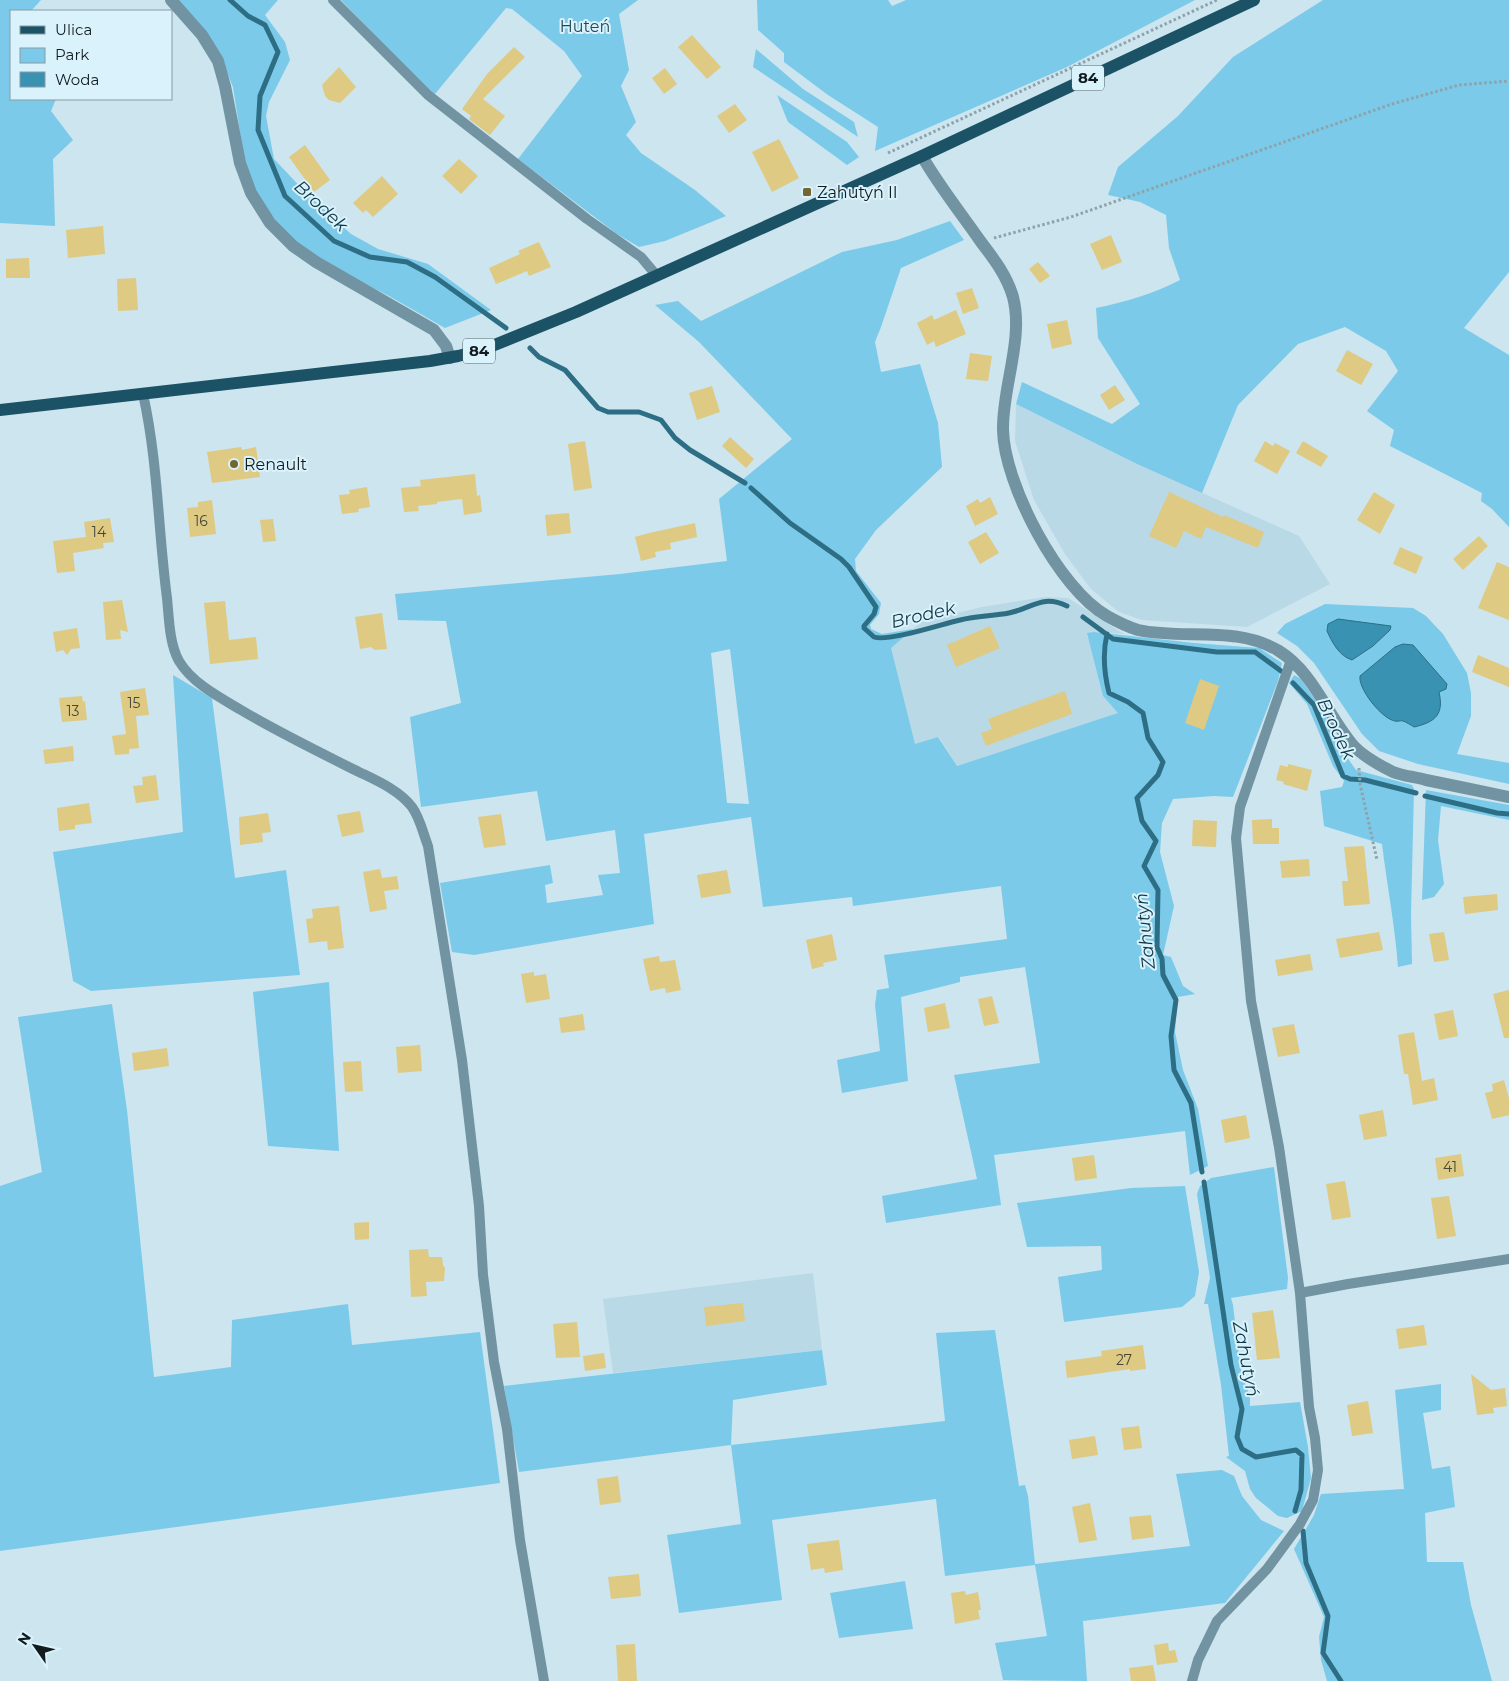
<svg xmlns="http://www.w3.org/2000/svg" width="1509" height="1681" viewBox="0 0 1509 1681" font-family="Montserrat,sans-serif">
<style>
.built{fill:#b9d9e7}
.green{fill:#7bcae9;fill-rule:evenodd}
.water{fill:#3992b1;stroke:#2d6e85}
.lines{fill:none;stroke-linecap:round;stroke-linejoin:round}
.stream{stroke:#2d6e85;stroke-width:5}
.building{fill:#deca82}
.path{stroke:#8ea2aa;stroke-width:3;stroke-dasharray:2.5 2.5;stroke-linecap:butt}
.service{stroke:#7293a1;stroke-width:10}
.minor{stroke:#7293a1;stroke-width:12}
.primary{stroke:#1b5265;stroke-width:12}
.poi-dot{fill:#736633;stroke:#d9f2fc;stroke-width:2}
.labels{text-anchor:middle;stroke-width:4;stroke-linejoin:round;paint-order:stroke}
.number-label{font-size:14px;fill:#454737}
.shield{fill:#d9f2fc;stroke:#4e5c61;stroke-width:1}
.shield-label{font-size:15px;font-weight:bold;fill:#121b1e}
.park-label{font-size:16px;fill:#234957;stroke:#d9f2fc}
.poi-label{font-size:16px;fill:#121b1e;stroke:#d9f2fc;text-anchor:start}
.water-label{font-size:18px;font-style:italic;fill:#103845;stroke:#d9f2fc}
</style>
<rect width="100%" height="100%" fill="#cce5ef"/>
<path class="built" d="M1016 404 1137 464 1299 536 1330 584 1247 627 1142 620 1119 612 1091 589 1065 554 1034 500 1015 441Z
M1044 597 1068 598 1124 634 1094 632 1103 696 1119 713 957 766 939 737 915 745 890 648 921 622 982 607Z
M813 1273 822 1350 613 1373 603 1299Z"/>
<path class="green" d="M0 0H41L31 11H11V99H56L51 111 73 140 53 159 55 226 0 223Z
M176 0H278L265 15 285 42 290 60 269 102 266 116 274 159 308 195 351 234 378 249 428 264 491 310 445 328 389 296 343 273 303 249 280 227 258 195 245 164 233 87 220 55Z
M341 0H638L619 14 629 70 621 86 636 122 626 135 641 153 695 190 726 216 665 241 639 247 617 234 518 159 582 76 564 51 512 9 506 8 435 94 421 84Z
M757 0H888L892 6 906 0H1195L1067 67 875 151 878 127 828 95 784 62V53L758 30Z
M1323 0H1509V272L1464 328 1509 355V527L1492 509 1481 501 1482 493 1390 446 1394 430 1367 411 1398 371 1386 351 1345 327 1298 344 1238 405 1202 493 1137 464 1016 404 1022 382 1112 424 1140 404 1098 338 1096 308C1125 302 1153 294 1180 280L1169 248 1166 215 1140 202 1108 195 1118 167 1178 116 1233 57Z
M756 49 803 89 854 122 858 137 753 67Z
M777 95 847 142 859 157 847 165 788 122Z
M950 221 964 240 901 268 881 327 875 342 881 372 920 364 938 423 942 467 876 530 855 559 856 571 881 603 879 614 870 625 871 629 882 634 913 629 891 648 915 744 938 737 957 766 1118 713 1103 696 1087 633 1094 632 1194 643 1259 648 1282 663 1278 681 1233 797 1214 796 1173 799 1162 823 1160 852 1174 906 1163 955 1171 957 1183 986 1195 994 1178 997 1175 1032 1183 1070 1198 1109 1208 1166 1190 1175 1185 1131 994 1155 1001 1205 886 1223 882 1196 977 1179 954 1075 1040 1063 1025 967 960 977V982L901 997 908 1081 842 1093 837 1060 880 1051 875 1005 877 990 889 988 884 955 1007 939 1001 886 853 906 852 897 763 907 751 817 644 834 654 924 474 955 452 952 440 883 550 865 553 883 545 885 547 903 603 895 598 875 620 873 615 830 546 841 537 791 421 807 410 717 461 703 446 621 398 620 395 594 620 574 727 561 719 499 792 439 699 342 655 305 678 301 701 321 842 252 897 240ZM730 649 749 804 727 803 711 653Z
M1325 604 1413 608 1426 616 1443 634 1467 673 1471 693V716L1457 754 1509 763V784L1418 764 1379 751 1362 734 1314 663 1297 646 1277 633 1285 624Z
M173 675 212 698 235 878 286 870 300 975 91 991 73 981 53 852 183 832Z
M1294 675 1301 679 1324 713 1342 750 1356 770 1412 785 1414 789 1411 914 1412 964 1398 967C1395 926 1387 885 1382 844L1324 826 1320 791 1342 787 1344 781 1333 766 1307 704 1289 683Z
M1426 790 1509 805V820L1441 806 1438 840 1444 884 1434 897 1422 900Z
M329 982 339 1151 268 1146 253 992Z
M112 1004 127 1110 154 1377 231 1367 232 1320 348 1304 352 1345 480 1332 500 1483 0 1551V1186L42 1172 18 1017Z
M1274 1167 1288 1278 1287 1289 1231 1298 1233 1305 1240 1365 1250 1398V1406L1300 1402 1308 1447 1311 1478 1302 1511 1287 1518 1278 1516 1256 1498 1250 1489 1245 1471 1226 1457 1229 1456 1221 1385 1208 1304H1204L1210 1278 1197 1194 1200 1186 1211 1178Z
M1185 1186 1199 1272 1195 1296 1182 1307 1064 1322 1058 1277 1102 1270 1101 1246 1027 1247 1017 1203 1131 1188Z
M995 1330 1019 1486 1025 1485 1028 1496 1035 1564 1190 1546 1176 1474 1222 1470 1234 1476 1242 1496 1261 1520 1284 1531 1225 1603 1083 1621 1087 1681 1003 1680 995 1643 1047 1636 1035 1565 945 1576 936 1499 772 1520 782 1600 679 1613 667 1535 741 1524 731 1445 519 1472 504 1386 822 1350 827 1385 733 1400 731 1445 945 1421 936 1333Z
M1441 1384V1410L1423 1413 1432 1469 1450 1466 1455 1507 1425 1513 1427 1562H1463L1471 1605 1492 1681H1327L1321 1660 1319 1637 1324 1617 1294 1549 1314 1515 1321 1494 1404 1489 1395 1390Z
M905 1581 913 1629 839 1638 830 1593Z"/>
<path class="water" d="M1338 619 1391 626 1390 630 1373 646 1352 660C1339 656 1332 642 1327 631L1328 624Z
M1403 644 1413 645 1447 684 1446 689 1439 692C1444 714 1436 722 1414 727 1411 725 1406 722 1403 721 1401 720 1398 722 1395 721 1382 719 1358 689 1360 676L1395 647Z"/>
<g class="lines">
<path class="stream" d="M230 0 248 16 265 25 278 52 260 96 258 130 285 196 334 241 370 257 407 262 435 277 506 328
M530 348 539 357 565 370 598 408 608 412H639L661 420 675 438 690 450 745 483
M751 488 790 523 841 559 849 567 876 607 874 614 864 626V628L874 637C888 642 942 624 960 620 976 616 993 616 1009 613 1033 608 1042 594 1067 606
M1083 617 1113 639 1217 652H1255L1281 671
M1107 634C1102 655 1104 673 1109 693L1128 702 1143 713 1148 738 1163 762 1158 775 1137 798 1142 821 1156 841 1144 866 1158 890 1157 947 1162 959 1163 975 1176 1000 1171 1036 1174 1070 1191 1103 1202 1172
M1293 683 1314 705 1343 776 1350 779 1365 780 1416 793
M1425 796 1497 813 1509 814
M1204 1182 1231 1365 1242 1409 1237 1437 1242 1449 1256 1457 1296 1450 1302 1455 1301 1490 1295 1511
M1303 1531 1306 1563 1328 1616 1323 1653 1341 1681"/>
</g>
<path class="building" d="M692 35 721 67 707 79 678 47Z
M514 47 525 57 483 99 505 116 490 135 469 119 471 116 462 109 487 74Z
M339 67 356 87 340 103 329 100 325 96 322 85Z
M665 68 677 84 664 94 652 78Z
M735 104 747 120 729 133 717 116Z
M779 139 799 178 772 192 752 152Z
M305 145 330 180 314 192 289 157Z
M459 159 478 176 461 194 442 176Z
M382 176 398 194 373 217 366 210 363 213 353 203Z
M103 226 105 254 68 258 66 230Z
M1111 235 1122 262 1102 270 1090 244Z
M539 242 551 267 529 276 527 271 496 284 489 268 520 254 518 251Z
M29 258 30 278H6V259Z
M1038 262 1050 276 1040 283 1029 269Z
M136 278 138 310 118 311 117 279Z
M972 288 979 308 963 314 956 293Z
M956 310 966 334 936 347 934 341 927 345 917 323 932 315 934 320Z
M1067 320 1072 344 1052 349 1047 324Z
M1347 350 1373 364 1361 385 1336 371Z
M970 353 992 356 988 381 966 379Z
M1115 385 1125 400 1109 410 1100 395Z
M712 386 720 412 697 420 689 393Z
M730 437 754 459 746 468 722 446Z
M585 441 592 488 574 491 568 444Z
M1265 441 1273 446 1275 443 1290 451 1277 474 1254 461Z
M1303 441 1328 456 1321 467 1296 453Z
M241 447 242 450 256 447 260 477 212 483 207 452Z
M475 474 477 496 480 495 482 512 464 515 462 499 437 502V504L418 506 419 511 404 512 401 488 421 486 420 480Z
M367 487 370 507 358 509 359 512 342 514 339 495 350 494 349 490Z
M1169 492 1223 517 1224 515 1264 532 1258 548 1206 527 1201 539 1184 531 1176 548 1149 536Z
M1374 492 1395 505 1380 534 1357 520Z
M990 497 998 514 975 526 966 506 978 499 980 503Z
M212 500 216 534 190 537 187 508 198 507V502Z
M569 513 571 533 547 536 545 515Z
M110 518 114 542 103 543 104 548 73 553 75 571 57 573 53 541 86 537 84 522Z
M273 519 276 541 263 542 260 520Z
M695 523 697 537 670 543 671 549 655 552 656 557 641 561 635 537 649 533Z
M986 532 999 553 980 564 968 542Z
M1479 536 1488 546 1463 570 1453 559Z
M1400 547 1423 557 1416 574 1393 564Z
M1497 562 1509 567V620L1478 608Z
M122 600 128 632 120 630 121 639 106 640 103 602Z
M225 601 229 640 256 637 258 659 210 664 204 603Z
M382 613 387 649 375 650 371 647 360 649 355 617Z
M990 626 1000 648 956 667 947 645Z
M77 628 80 648 71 649 67 655 63 650 56 652 53 632Z
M1478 655 1509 668V687L1472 672Z
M1200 679 1219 686 1204 730 1185 723Z
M145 688 149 715 136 716 139 748 129 749V754L115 755 112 736 126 734 120 692Z
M1065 691 1072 714 986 746 981 733 992 729 988 719Z
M82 696 83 702 85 701 87 720 62 722 59 698Z
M73 746 74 761 45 764 43 750Z
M1288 764 1312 770 1307 791 1283 784 1284 782 1276 780 1280 765 1288 767Z
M156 775 159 800 136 803 133 786 143 785 142 777Z
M89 803 92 823 75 825V829L59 831 57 808Z
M360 811 364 832 342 837 337 815Z
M268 813 271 832 262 833 263 842 240 845 239 817Z
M501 814 506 845 484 848 478 817Z
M1272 819V828H1279V844H1253L1252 820Z
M1193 820 1217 821 1216 847 1192 846Z
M1364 846 1370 904 1344 906 1342 881H1348L1344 847Z
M1309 859 1310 876 1282 878 1280 861Z
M380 869 382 878 397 876 399 889 384 891 387 909 370 912 363 872Z
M727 870 731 893 701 898 697 875Z
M1497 894 1498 910 1465 914 1463 897Z
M339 906 344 948 328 950 327 941 309 943 306 919 313 918 312 909Z
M1379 932 1383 950 1340 958 1336 939Z
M1444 932 1449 960 1434 962 1429 934Z
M832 934 837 960 823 963 824 966 812 969 806 940Z
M1310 954 1313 970 1278 976 1275 960Z
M659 956 660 962 675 960 681 990 666 993 665 988 650 991 643 959Z
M534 972V976L546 974 550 999 526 1003 521 974Z
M1509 990V1038H1504L1493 994Z
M992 996 999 1023 984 1026 978 999Z
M945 1003 950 1028 928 1032 924 1008Z
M1453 1010 1458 1036 1439 1040 1434 1014Z
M583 1014 585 1030 561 1033 559 1018Z
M1294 1024 1300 1053 1278 1057 1272 1028Z
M1414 1032 1422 1081 1434 1078 1438 1100 1413 1105 1408 1074H1404L1398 1035Z
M420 1045 422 1071 398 1073 396 1047Z
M167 1048 169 1066 134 1071 132 1053Z
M361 1061 363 1091 345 1092 343 1062Z
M1504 1080 1509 1098V1115L1492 1119 1485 1093 1493 1091 1492 1084Z
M1383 1110 1387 1136 1364 1140 1359 1115Z
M1246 1115 1250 1138 1225 1143 1221 1120Z
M1461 1154 1464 1176 1438 1180 1435 1158Z
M1094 1155 1097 1178 1075 1181 1072 1158Z
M1345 1181 1351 1217 1332 1220 1326 1184Z
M1449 1196 1456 1236 1437 1239 1431 1198Z
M369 1222V1239L355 1240 354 1223Z
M428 1249 429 1257H442L443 1265 445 1268 444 1281 426 1282 427 1296 411 1297 409 1250Z
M743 1303 745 1321 706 1326 704 1307Z
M1273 1310 1280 1358 1257 1360 1252 1313Z
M577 1322 580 1357 556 1358 553 1324Z
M1424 1325 1427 1345 1399 1349 1396 1329Z
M1143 1345 1146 1369 1130 1371V1369L1067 1378 1065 1361 1102 1356 1101 1351Z
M604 1353 606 1368 585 1371 583 1356Z
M1471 1374 1491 1390 1505 1388 1507 1406 1493 1408 1494 1413 1477 1415Z
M1368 1401 1373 1433 1352 1436 1347 1405Z
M1139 1426 1142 1448 1124 1450 1121 1428Z
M1095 1436 1098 1455 1072 1459 1069 1440Z
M618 1476 621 1502 600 1505 597 1479Z
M1090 1503 1097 1540 1079 1543 1072 1507Z
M1151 1515 1154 1537 1132 1540 1129 1517Z
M839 1540 843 1570 825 1573 824 1568 811 1570 807 1544Z
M639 1574 641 1596 611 1599 608 1577Z
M965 1591 966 1595 978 1592 981 1610H978L980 1619 955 1624 951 1593Z
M1168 1643 1169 1651 1175 1650 1178 1662 1157 1665 1154 1645Z
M635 1644 637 1681H618L616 1645Z
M1153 1665 1156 1681H1131L1129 1668Z"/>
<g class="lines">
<path class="path" d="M888 153 1217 0
M994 238 1071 217 1392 104 1459 85 1509 81
M1359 768 1360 784 1377 860"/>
<path class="service" d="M333 0 428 95 587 219 641 257 657 276
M143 394C158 461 158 530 167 598 169 617 169 643 179 661 192 683 219 697 241 710 278 732 317 751 355 770 375 780 398 789 412 807 420 818 423 833 428 846L462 1060 479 1206 483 1275 494 1362 507 1429 520 1540 544 1681
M1300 1293 1348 1284 1509 1259
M1192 1681 1198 1660 1217 1621 1267 1569 1300 1524 1313 1500 1318 1470 1315 1438 1309 1407 1300 1293 1279 1147 1251 1001 1236 838 1240 807 1291 660"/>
<path class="minor" d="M171 0 202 35 218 61 225 86 240 163 251 193 270 223 293 246 316 262 434 330 446 346 450 358
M922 156C939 186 961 213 981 242 994 259 1007 276 1013 297 1024 339 1002 388 1003 430 1004 484 1059 589 1107 616 1116 621 1128 627 1138 630 1185 640 1236 625 1279 651 1313 672 1327 714 1352 744 1362 756 1379 765 1393 772 1403 776 1416 777 1426 780 1454 786 1481 791 1509 797"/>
<path class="primary" d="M0 410 430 361 458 356 482 350 576 312 922 156 1254 0"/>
</g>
<g class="poi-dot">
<rect x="802" y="187" width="10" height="10" rx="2.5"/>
<circle cx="234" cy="464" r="5"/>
</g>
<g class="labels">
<g class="number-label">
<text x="201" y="526">16</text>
<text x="99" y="537">14</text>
<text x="134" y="708">15</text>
<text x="73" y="716">13</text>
<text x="1450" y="1172">41</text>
<text x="1124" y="1365">27</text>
</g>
<g class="shield">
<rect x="1072" y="65.5" width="32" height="25" rx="4"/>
<rect x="463" y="338.5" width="32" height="25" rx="4"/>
</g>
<g class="shield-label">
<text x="1088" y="83">84</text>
<text x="479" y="356">84</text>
</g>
<g class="park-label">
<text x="585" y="32">Huteń</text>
</g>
<g class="poi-label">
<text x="817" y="198">Zahutyń II</text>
<text x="244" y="470">Renault</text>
</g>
<g class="water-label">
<text transform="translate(321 206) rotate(43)" y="6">Brodek</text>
<text transform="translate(923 615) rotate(-13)" y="6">Brodek</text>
<text transform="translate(1336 729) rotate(65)" y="6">Brodek</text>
<text transform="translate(1145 931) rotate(-96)" y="6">Zahutyń</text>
<text transform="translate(1246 1359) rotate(79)" y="6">Zahutyń</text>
</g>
</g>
<rect x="10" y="10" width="162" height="90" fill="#d9f2fc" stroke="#899ca3"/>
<rect x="20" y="26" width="25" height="8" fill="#1b5265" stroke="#899ca3"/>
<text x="55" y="35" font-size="15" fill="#121b1e">Ulica</text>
<rect x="20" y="48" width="25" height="15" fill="#7bcae9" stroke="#899ca3"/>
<text x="55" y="60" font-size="15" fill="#121b1e">Park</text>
<rect x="20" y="72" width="25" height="15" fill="#3992b1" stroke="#899ca3"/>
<text x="55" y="85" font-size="15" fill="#121b1e">Woda</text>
<g transform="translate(35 1646) rotate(304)" stroke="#d9f2fc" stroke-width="4" paint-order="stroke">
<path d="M0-4L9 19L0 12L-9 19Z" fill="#121b1e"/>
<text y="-8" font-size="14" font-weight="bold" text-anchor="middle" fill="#121b1e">N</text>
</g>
</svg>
